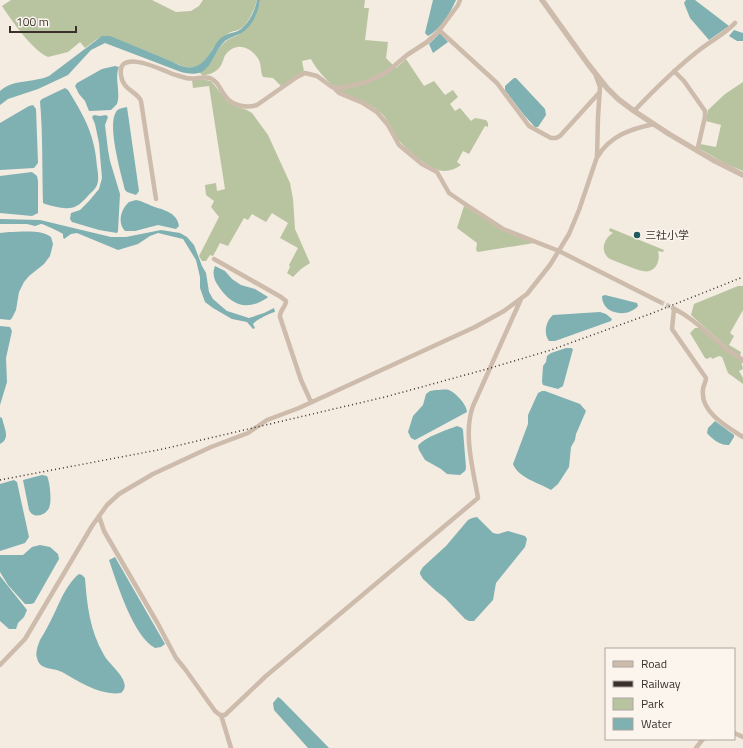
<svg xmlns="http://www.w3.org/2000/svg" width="743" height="748" viewBox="0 0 743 748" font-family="'Titillium Web','Noto Sans SC',sans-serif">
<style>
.green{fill:#b8c4a0}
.water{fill:#7fb0b2}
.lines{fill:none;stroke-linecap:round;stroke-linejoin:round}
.minor-tunnel{stroke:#cfc6bd;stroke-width:4.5;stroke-dasharray:4.5 2;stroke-linecap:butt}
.minor{stroke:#cdbbac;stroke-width:4.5}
.tertiary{stroke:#cdbbac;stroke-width:5.5}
.rail{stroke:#3b302b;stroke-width:1.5;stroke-dasharray:1 3;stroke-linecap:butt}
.poi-dot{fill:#1f5a5e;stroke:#fbf5ee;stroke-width:1.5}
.labels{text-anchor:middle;stroke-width:3;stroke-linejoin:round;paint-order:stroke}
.poi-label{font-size:11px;fill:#3b302b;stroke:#fbf5ee;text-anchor:start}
</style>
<rect width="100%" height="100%" fill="#f4ebe1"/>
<path class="green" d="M11 0H152L176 12 191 11 199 6 203 0H257C255 8 250 19 245 25 240 31 235 30 229 33 224 36 217 44 213 48 209 54 205 64 197 66 188 70 179 65 171 61L109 36C100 35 92 43 85 48L80 42 68 52 48 57C32 50 12 21 2 6Z
M260 0H365L364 8H369L365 40 388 42 386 58 396 68 406 59 424 86 434 81 445 95 453 90 458 97 450 104 455 111 460 108 471 121 475 118 486 120 488 123V127L485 126 469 154 463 151 457 162 461 165C457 168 450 171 444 171 431 171 404 148 397 138 392 129 388 119 380 112 369 101 354 101 342 93 332 86 316 70 311 59L302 61 304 71 281 86 273 78 263 77C260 71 262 63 257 57 249 46 236 42 226 54 223 58 223 64 219 68 215 73 209 74 203 76L199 72C213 66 214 51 225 42 229 38 235 37 239 34 247 27 253 15 259 6Z
M192 80H206L211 81 228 102 235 106 247 110 252 113 268 135 290 183 293 199 295 229 310 263 301 269 293 277 287 273 290 267 289 265 298 248 280 238 288 223 272 213 266 222 252 214 248 220 244 218 228 246 220 243 213 256 210 255 206 261H202L199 256 219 217 211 207 214 201 206 195 205 185 216 183 217 191 225 189 209 86 193 88Z
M743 82V171L726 164 700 149V144L716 147 721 125 706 121 708 110 725 94Z
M464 206 510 234 534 243 478 252 476 250 477 243 457 228Z
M610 228 664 250 663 252 658 251C661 261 655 274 643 271 637 270 631 267 625 265 620 263 615 261 610 259 599 252 604 238 613 233L609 231Z
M738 286H743V310L730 333 734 336 729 345 741 352 740 356 730 350 691 315 694 304Z
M695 328H699L741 361 743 369 739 371 743 378V384L728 373 722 357 719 356 712 359 711 357 707 359 705 358 690 333Z"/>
<path class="water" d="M257 0H260C259 11 252 26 243 32 237 36 229 37 224 42 209 58 212 80 181 72L105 43 91 50 68 75 38 89 8 99 0 105V91C13 79 33 83 49 76L102 36H110L171 61C188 71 199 70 210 53 214 48 216 42 221 38 226 34 232 33 238 31 248 26 255 11 257 0Z
M433 0H456C450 13 441 29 428 36L425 33Z
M686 0H695L729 26 709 40 690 18 684 3Z
M734 30 743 33V41H737L729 36Z
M440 33 448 42 433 53 429 44Z
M115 66 119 67C114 78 121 92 117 104L111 110 89 111 85 101 79 94 75 86 77 83 102 69Z
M514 78H516L545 109 546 115 538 127H535L524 115 505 90V86Z
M65 88 68 90C84 116 95 135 97 167 98 172 99 180 97 185 95 190 90 193 87 197 82 202 77 208 69 208 62 209 53 206 45 204L43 203C42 169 43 135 40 101L42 99Z
M33 105 36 109 38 163 34 168 0 170V123L29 106Z
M127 107 139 191 136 195 127 192 125 190C121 174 107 125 116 112 118 108 123 108 127 107Z
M94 115 100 116 106 115 108 117 105 125 108 150 110 161 120 194 118 231 117 233 99 230 72 222 70 219 71 213 80 210 89 201 99 189 102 178 99 143 95 124 92 117Z
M32 172 37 176 38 181V213L32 216 0 213V176Z
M136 200C142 201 147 204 152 206 163 210 177 212 179 226L176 229 158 225 135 231H125C117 223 121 209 129 202Z
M0 219 40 220 111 237H126L161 230 180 233 187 237 194 245 202 266 206 273 209 292 213 299 221 306 227 311 249 318 264 313 274 308 275 312C270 313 256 320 253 324L255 328 253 329 247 322 232 319 213 308 205 302 200 288V277L196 260 183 239 158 233 150 236 138 244 118 250 77 233 71 234 64 239 63 237V234C60 232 44 224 41 224 40 224 36 226 35 226L27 224H0Z
M9 232C21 232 41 229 51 237L53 244 50 256 44 264 29 276 24 282 19 292 16 310 12 318 10 320 0 319V233Z
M215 266 225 271 232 279 241 285 255 289 268 297 267 298C247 311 232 306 219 287 214 280 212 274 215 266Z
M605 295 637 303 638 306C628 318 602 315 602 296Z
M600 312 606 314 612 319 611 321 555 341H549C543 333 546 321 553 315Z
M0 326 10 327 12 331 6 358 7 382 0 405Z
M566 348H571L573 349 563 386 558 389 543 385 542 382 543 366 546 362 547 356 551 353Z
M436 390C440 390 446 389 449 390 456 393 467 405 467 412L415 440 411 438 408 432 413 416 423 405 426 394 430 391Z
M542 391H545L580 404 586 411 576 434 575 440 571 447 569 467 558 484 551 490C540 483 518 478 513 464L528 424V415L538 393Z
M0 417 2 418C4 428 11 438 0 444Z
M715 421 734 435V437L729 445C721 446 712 439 707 433L708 428Z
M457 426 462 428 463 430 466 468 465 471 460 475 447 474 441 469 425 460 419 450 418 446C424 437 447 430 457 426Z
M42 475 47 476C50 482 52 502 49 508 45 516 33 519 29 510L23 480Z
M14 480 17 482 29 537 25 543 0 551V484Z
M477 517 493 533 498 534 508 531 525 536 527 539 525 547 496 583 493 600 474 621H469L465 619 445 598 436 591 423 579 420 574V572L423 567 446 546 468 520 472 518Z
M40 545 50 547 58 554 59 559 34 603 31 604H25L8 585 0 572V555H23L32 547Z
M115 557 165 644 161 647 155 648C133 636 117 583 109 560Z
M79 574 82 575 85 578C87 606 90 631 104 655 109 665 134 682 121 693 100 696 80 682 62 672 53 667 40 671 37 658 35 653 38 645 40 640 43 635 46 630 49 624 58 608 64 586 79 574Z
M0 576 27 610 24 617 18 623 16 629H9L0 621Z
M278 697 281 699 329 748H308L274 710 273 703Z"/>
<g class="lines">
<path class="minor-tunnel" d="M660 302 673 308"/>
<path class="minor" d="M439 30 497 83 529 126 551 138H556L560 136 599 93
M674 71 684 81 705 111V117L697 151
M334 88 339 93 363 103 377 112 388 125 399 145 422 164 437 172 449 193 465 204 503 229 559 251 660 302
M634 111C654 90 675 69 698 51 710 41 724 35 735 23
M598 156C611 135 631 129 654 124
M156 199 141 101C137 91 123 91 121 75 117 49 158 68 168 72 174 75 180 76 186 78 194 80 203 76 210 78 223 83 220 102 242 106 248 107 251 107 257 105L297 77 305 73 317 76 332 87 342 88 366 82 387 72 407 55 427 42 438 32 458 5 460 0
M214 259 281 297 286 301C286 307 279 311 280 317L301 380 311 402
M673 308C693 318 708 334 725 348 731 353 739 355 743 361
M674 309 672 329 706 378C706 383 703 385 703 390 700 412 727 427 743 437
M99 516 104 531 158 624 176 658 185 669 215 711 220 715H225L266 676 478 498C473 469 463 433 473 406L521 299
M0 665 25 639 92 526 107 505 119 494 153 474 211 447 248 433 267 420 299 408 475 327 504 311 527 294 550 265 569 234 579 210 597 157 598 117 600 87 596 76
M221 715 231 748
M734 733 743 737
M696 748 703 739"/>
<path class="tertiary" d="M542 0 588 64 607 88 618 99 634 111 669 134 713 160 743 175"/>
<path class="rail" d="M0 480 163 449 385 397 487 369 551 350 650 314 743 277"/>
</g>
<circle class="poi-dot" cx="637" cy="235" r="4"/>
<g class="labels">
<g class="poi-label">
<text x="645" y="239">三社小学</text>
</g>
</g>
<rect x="605" y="648" width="130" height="92" fill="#fbf5ee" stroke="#aea6a0"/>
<rect x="613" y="661" width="20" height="6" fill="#cdbbac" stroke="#aea6a0"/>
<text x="641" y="668" font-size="12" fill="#3b302b">Road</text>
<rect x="613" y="681" width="20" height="6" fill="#3b302b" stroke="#aea6a0"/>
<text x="641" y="688" font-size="12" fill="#3b302b">Railway</text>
<rect x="613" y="698" width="20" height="12" fill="#b8c4a0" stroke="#aea6a0"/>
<text x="641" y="708" font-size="12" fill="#3b302b">Park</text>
<rect x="613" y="718" width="20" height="12" fill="#7fb0b2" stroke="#aea6a0"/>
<text x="641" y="728" font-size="12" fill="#3b302b">Water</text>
<path d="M10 26v6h66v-6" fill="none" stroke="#3b302b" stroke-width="2"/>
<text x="16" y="26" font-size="12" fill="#3b302b" stroke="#fbf5ee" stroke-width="3" paint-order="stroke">100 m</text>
</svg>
